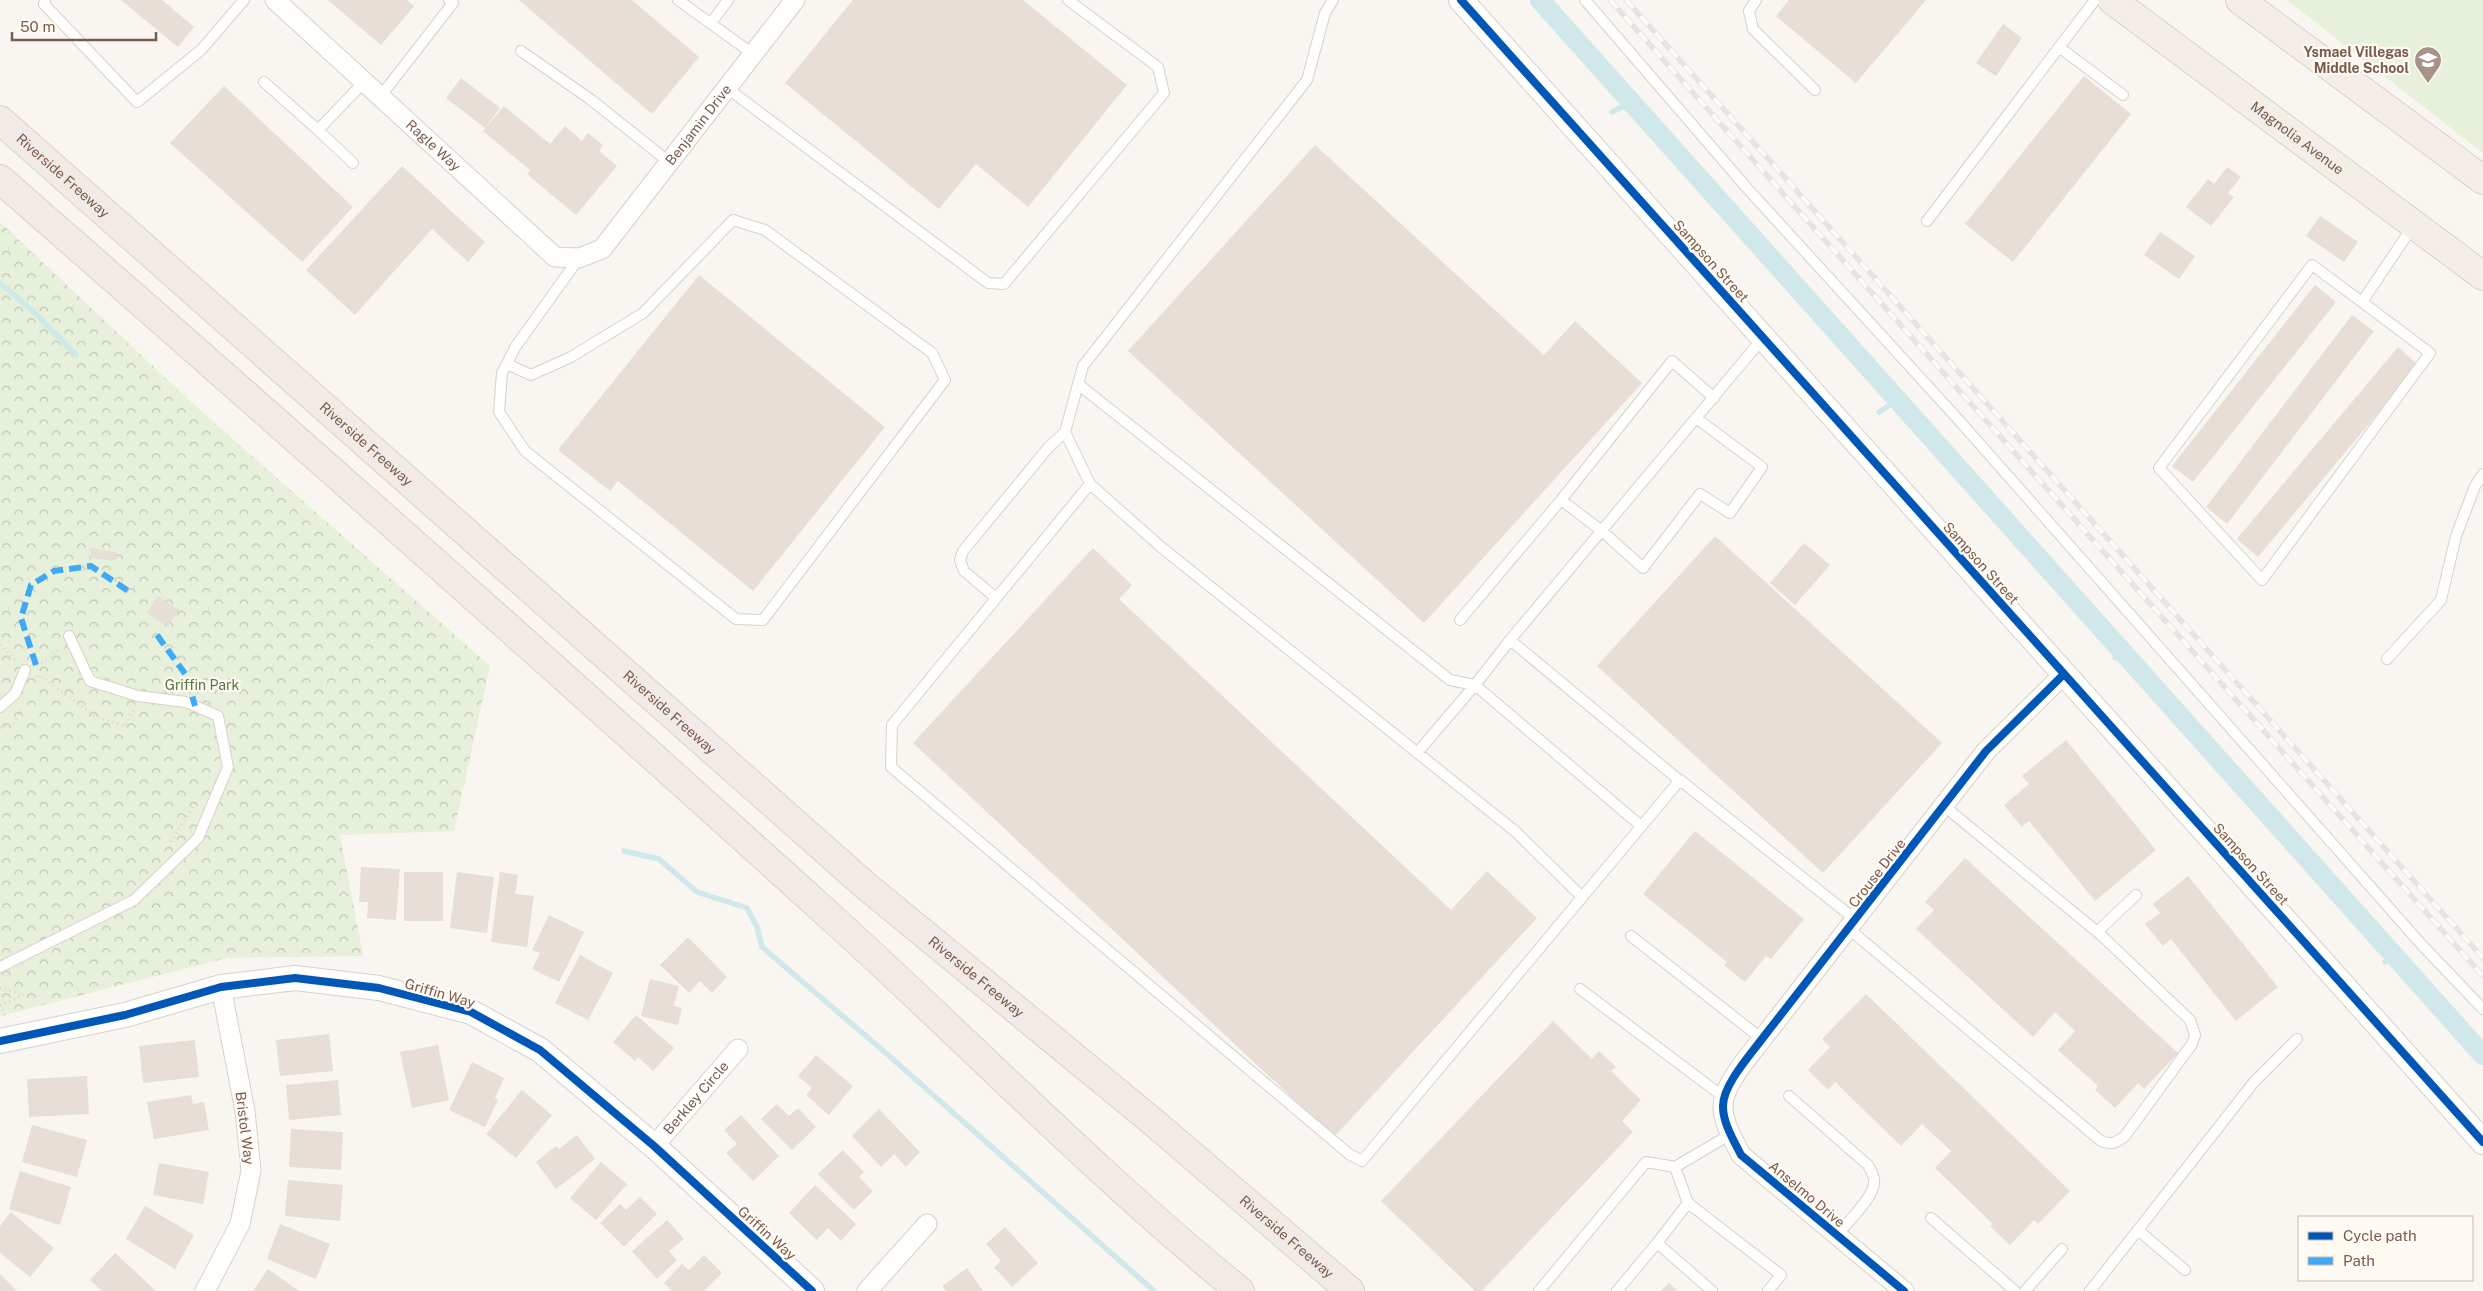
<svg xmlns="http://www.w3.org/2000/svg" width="2483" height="1291" viewBox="0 0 2483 1291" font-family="'Public Sans',sans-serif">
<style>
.grass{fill:#e7f0db}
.park{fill:url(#park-crowns)}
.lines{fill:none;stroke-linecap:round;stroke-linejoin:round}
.stream{stroke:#d0e8ea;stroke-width:5.5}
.canal{stroke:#d0e8ea;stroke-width:20}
.building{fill:#e6ded7}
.service-casing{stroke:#d7d1cb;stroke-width:12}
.minor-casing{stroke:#d7d1cb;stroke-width:21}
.tertiary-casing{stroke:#d7d1cb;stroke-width:26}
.primary-casing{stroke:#dad1cc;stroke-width:30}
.motorway-casing{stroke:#dad1cc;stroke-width:30}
.path{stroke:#dcd5d0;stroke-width:3;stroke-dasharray:1 4;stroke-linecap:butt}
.service{stroke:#fefefd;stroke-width:10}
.minor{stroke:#fefefd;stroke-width:19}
.tertiary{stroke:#fefefd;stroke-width:24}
.primary{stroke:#f3eee8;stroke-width:28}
.motorway{stroke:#f2eae7;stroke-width:28}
.rail-casing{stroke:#e6e3e7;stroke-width:5.5}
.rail{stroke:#fffaf3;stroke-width:4;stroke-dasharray:11;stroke-linecap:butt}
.quiet{stroke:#3fa9f5;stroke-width:6;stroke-dasharray:12 6;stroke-linecap:butt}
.cycleway-casing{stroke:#fffaf3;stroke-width:11}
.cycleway{stroke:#0057b8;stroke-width:8}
.labels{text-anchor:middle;stroke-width:4.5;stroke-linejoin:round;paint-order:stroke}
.poi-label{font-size:14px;font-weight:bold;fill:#7a5c4d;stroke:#fffaf3;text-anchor:end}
.street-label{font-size:14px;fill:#7a5c4d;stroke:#fffaf3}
.park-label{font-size:14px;fill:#537a41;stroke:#fffaf3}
</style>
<defs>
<pattern id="park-crowns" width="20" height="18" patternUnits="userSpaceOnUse" patternTransform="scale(1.25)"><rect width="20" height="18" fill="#e7f0db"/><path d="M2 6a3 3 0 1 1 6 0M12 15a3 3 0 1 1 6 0" fill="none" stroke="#c0c6b4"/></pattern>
</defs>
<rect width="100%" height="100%" fill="#f9f5f0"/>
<path class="grass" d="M2287 0H2483V153Z"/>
<path class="park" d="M0 222 192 403 490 666 454 831 340 835 363 956 227 958 0 1016Z"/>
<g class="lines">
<path class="stream" d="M1612 112 1631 102
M0 283 33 311 76 355
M1879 412 1898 400
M2115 658 2125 654
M624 851 659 859 697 892 747 908 757 927 762 947 887 1054 1154 1291
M2385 962 2394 955"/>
<path class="canal" d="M1540 0 2483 1055"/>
</g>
<path class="building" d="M121 0H162L194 27 178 47Z
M328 0H407L414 6 381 45Z
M519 0H632L699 57 652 114Z
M853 0H1023L1127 85 1028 207 976 164 939 209 785 83Z
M1789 0H1926L1856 83 1776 16Z
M2003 24 2022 38 1996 76 1976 63Z
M2084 76 2131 114 2013 262 1965 224Z
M461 78 500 108 485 128 446 98Z
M224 86 353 207 302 262 170 143Z
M504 106 550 144 565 126 582 141 588 133 603 145 599 151 617 166 576 215 527 174 530 170 483 131Z
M1315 145 1544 355 1575 321 1642 383 1424 623 1128 351Z
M402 166 485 242 468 262 432 229 355 315 306 270Z
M2227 167 2241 177 2228 193 2234 197 2211 226 2186 207 2208 179 2214 184Z
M2320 216 2358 242 2344 262 2306 236Z
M2160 232 2195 256 2179 279 2144 255Z
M699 275 885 427 753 591 618 481 610 491 558 450Z
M2315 285 2336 302 2193 482 2172 466Z
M2352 315 2374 331 2227 524 2206 507Z
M2398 347 2418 365 2258 557 2237 539Z
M1715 536 1942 743 1823 873 1597 666Z
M1804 543 1830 565 1795 605 1770 583Z
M91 548 117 552 115 561 90 557Z
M1093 548 1132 585 1119 599 1451 910 1487 871 1537 918 1334 1137 913 743Z
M158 596 179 610 168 627 147 613Z
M2066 740 2156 850 2095 901 2029 821 2022 827 2004 805 2029 784 2022 776Z
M1695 831 1804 919 1771 959 1766 956 1745 982 1724 965 1727 962 1643 894Z
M1965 858 2178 1053 2144 1089 2138 1083 2115 1108 2095 1090 2098 1086 2058 1050 2075 1031 2055 1012 2033 1037 1916 929 1934 910 1925 902Z
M361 867 400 869 396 920 367 918 368 902H359Z
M404 872H443V921H404Z
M457 872 494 877 487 933 450 928Z
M500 872 518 875 515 894 534 896 527 947 491 942Z
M2188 876 2278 987 2236 1021 2171 939 2163 946 2145 924 2160 913 2153 904Z
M549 915 584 932 559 982 532 969 540 953 532 950Z
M688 937 727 977 712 993 700 981 689 993 660 965Z
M580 955 613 973 588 1020 555 1003Z
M650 979 679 986 674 1006 682 1008 678 1025 641 1016Z
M1866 994 2070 1191 2038 1224 2034 1220 2010 1245 1990 1226 1993 1224 1935 1168 1951 1151 1922 1124 1901 1146 1835 1082 1828 1090 1808 1070 1830 1047 1822 1039Z
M636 1015 674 1048 653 1071 638 1057 635 1061 613 1042Z
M1553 1021 1592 1059 1599 1051 1616 1067 1611 1071 1641 1100 1622 1121 1633 1132 1482 1291H1475L1381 1201Z
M329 1034 333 1071 280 1076 276 1040Z
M195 1040 199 1077 143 1083 139 1046Z
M438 1045 449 1100 412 1108 400 1052Z
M816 1055 853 1086 829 1115 806 1095 812 1088 798 1076Z
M472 1062 504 1078 495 1098 498 1100 485 1127 449 1110Z
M87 1076 89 1114 29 1117 27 1079Z
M338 1080 341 1115 289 1120 286 1085Z
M522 1090 552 1115 516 1158 486 1134Z
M191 1095 193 1104 204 1102 209 1130 154 1139 147 1102Z
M777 1104 789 1116 798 1108 816 1127 792 1150 761 1119Z
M879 1109 920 1152 906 1167 894 1154 881 1167 852 1136Z
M741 1115 779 1156 753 1181 726 1153 737 1144 724 1130Z
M32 1125 87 1140 77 1177 22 1162Z
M291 1129 343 1132 341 1170 289 1167Z
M577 1135 595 1159 556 1189 536 1162 556 1146 559 1149Z
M843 1150 864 1172 859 1177 873 1191 854 1210 818 1174Z
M601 1162 627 1184 596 1220 570 1198Z
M159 1163 209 1172 203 1204 153 1195Z
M20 1171 71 1187 60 1225 9 1209Z
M288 1180 343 1185 340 1221 285 1216Z
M815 1185 856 1224 841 1241 828 1228 817 1240 789 1213Z
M640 1197 657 1214 624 1247 600 1223 620 1204 626 1210Z
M145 1206 194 1235 175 1269 126 1239Z
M11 1212 54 1248 30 1277 0 1253V1226Z
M667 1220 684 1239 669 1251 677 1260 657 1279 632 1251Z
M280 1224 330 1244 316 1279 267 1259Z
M1005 1227 1038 1263 1012 1287 994 1267 1001 1261 986 1244Z
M115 1253 156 1291H102L90 1280Z
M704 1255 722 1273 704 1291H672L664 1283 682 1264 689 1270Z
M967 1268 983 1291H946L942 1286Z
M268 1269 299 1291H253Z
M0 1274 17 1291H0Z
M1669 1283 1678 1291H1661Z"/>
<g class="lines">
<g class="service-casing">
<path id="service" d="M45 0 44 4 137 102 201 50 244 0
M678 0 753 54
M1333 0 1325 13 1307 80 1083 366 1065 432 1090 484 892 725 891 767 1349 1154 1362 1161 1680 780 1856 920
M1585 0 1746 187 1956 417 2421 944 2483 1009
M1756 0 1749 11 1753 29 1815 90
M711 23 728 0
M2059 47 2123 95
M521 51 590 99 669 162
M264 82 318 130 364 82
M727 88 988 283 1004 284 1164 93 1158 67 1068 0
M380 97 453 3 449 0
M318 130 353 163
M1927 221 2095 0
M2362 302 2430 353 2262 580 2159 468 2312 265 2362 302 2413 226
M507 364 531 375 571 357 643 313 733 220 765 230 932 353 945 380 763 620 736 619 525 451 499 412 502 373 516 346 579 258
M1078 384 1450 680 1475 685 1510 640 1679 780
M1696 418 1762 467 1730 513 1700 494 1643 568 1602 531 1561 500 1672 361 1714 398
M1090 484 1161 547 1516 832 1582 897
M996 598 964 571 960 560 963 551 1048 448 1065 432
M1460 620 1561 500
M1510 640 1763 338
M2387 659 2441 600 2456 536 2475 486 2483 474
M0 707 15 694 25 670
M1417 753 1475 685 1641 826
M1849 929 2101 1141C2111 1145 2116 1143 2125 1136L2192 1044 2195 1035 2190 1020 2101 935 1944 806
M2097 932 2136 895
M1631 936 1762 1039
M0 967 134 900 198 838 228 767 218 716 186 702 138 696 90 681 69 636
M1580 989 1725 1098
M1789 1096 1868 1165C1871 1171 1875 1176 1874 1183 1874 1197 1846 1224 1837 1235
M1675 1167 1688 1203 1781 1275 1768 1291
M1931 1218 2015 1291
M2138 1230 2185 1270
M1657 1243 1688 1203
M1539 1291 1646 1162 1675 1167 1731 1134
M1617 1291 1657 1243 1712 1291
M2025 1291 2062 1249
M2090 1291 2254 1082 2297 1039"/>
</g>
<g class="minor-casing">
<g id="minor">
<path id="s1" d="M275 0 555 257 579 258 602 249 795 0"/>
<path id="s2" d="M654 1146 738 1049"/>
<path d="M205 1291 240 1224 251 1171 245 1111 221 987"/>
<path d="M867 1291 927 1224"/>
<path d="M1904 1291 1741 1155C1734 1141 1723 1123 1723 1107 1722 1086 1750 1055 1762 1039L1986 751 2064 674"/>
</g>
</g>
<g class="tertiary-casing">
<path id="tertiary" d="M1461 0 2483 1142
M0 1041 125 1015 221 987 295 978 379 988 471 1012 540 1050 654 1146 812 1291"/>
</g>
<g class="primary-casing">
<g id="primary">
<path id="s3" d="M2112 0 2483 276"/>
<path d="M2240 0 2483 180"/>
</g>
</g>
<g class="motorway-casing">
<g id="motorway">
<path id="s4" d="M0 120 866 886 1152 1121 1350 1291"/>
<path d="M0 179C279 423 557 669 832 918 969 1042 1097 1175 1240 1291"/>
</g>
</g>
<path class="path" d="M0 645 15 660
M37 665 50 658 59 648
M38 677 39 675 95 716 125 726 134 709
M0 728 13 725 21 709
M171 842 194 805
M0 988 24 995 1 1005 5 1017"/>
<use href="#service" class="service"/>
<use href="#minor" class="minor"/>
<use href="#tertiary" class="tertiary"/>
<use href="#primary" class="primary"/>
<use href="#motorway" class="motorway"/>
<g class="rail-casing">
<path id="rail" d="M1610 0 2483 976
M1626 0 2483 958"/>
</g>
<use href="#rail" class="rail"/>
<path class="quiet" d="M157 635 186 675 195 706
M36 665 21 618 31 585 54 571 91 566 131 593"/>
<g class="cycleway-casing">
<path id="cycleway" d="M1461 0 2483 1142
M0 1041 125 1015 221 987 295 978 379 988 471 1012 540 1050 654 1146 812 1291
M1904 1291 1741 1155C1734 1141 1723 1123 1723 1107 1722 1086 1750 1055 1762 1039L1986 751 2064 674"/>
</g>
<use href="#cycleway" class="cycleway"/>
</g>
<defs>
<g id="school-pin" transform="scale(1.4375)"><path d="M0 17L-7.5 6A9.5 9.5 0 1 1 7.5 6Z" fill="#a69286" stroke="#fffaf3"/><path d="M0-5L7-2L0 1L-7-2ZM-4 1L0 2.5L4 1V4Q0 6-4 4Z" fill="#fff"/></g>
</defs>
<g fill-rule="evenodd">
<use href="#school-pin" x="2428" y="60"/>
</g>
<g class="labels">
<g class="poi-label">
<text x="2409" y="57">Ysmael Villegas<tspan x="2409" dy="16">Middle School</tspan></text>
</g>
<g class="street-label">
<text dy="5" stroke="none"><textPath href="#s1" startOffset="586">Benjamin Drive</textPath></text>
<text dy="5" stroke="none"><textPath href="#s3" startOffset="231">Magnolia Avenue</textPath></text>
<text dy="5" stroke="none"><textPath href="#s1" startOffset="215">Ragle Way</textPath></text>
<text dy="5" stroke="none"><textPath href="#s4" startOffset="84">Riverside Freeway</textPath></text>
<text transform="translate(1711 261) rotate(48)" y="5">Sampson Street</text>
<text dy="5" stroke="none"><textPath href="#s4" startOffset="489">Riverside Freeway</textPath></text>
<text transform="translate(1981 563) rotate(48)" y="5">Sampson Street</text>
<text dy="5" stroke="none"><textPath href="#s4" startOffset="894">Riverside Freeway</textPath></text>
<text transform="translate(2251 864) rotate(48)" y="5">Sampson Street</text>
<text transform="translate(1877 873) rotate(-52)" y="5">Crouse Drive</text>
<text dy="5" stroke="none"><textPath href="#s4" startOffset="1299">Riverside Freeway</textPath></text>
<text transform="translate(440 993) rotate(16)" y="5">Griffin Way</text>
<text dy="5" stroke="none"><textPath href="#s2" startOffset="64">Berkley Circle</textPath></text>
<text transform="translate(245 1128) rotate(83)" y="5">Bristol Way</text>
<text transform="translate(1807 1194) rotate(40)" y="5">Anselmo Drive</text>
<text transform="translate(767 1233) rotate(42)" y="5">Griffin Way</text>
<text dy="5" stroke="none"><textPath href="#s4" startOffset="1704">Riverside Freeway</textPath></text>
</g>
<g class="park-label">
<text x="202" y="690">Griffin Park</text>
</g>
</g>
<rect x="2298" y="1216" width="175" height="65" fill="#fffaf3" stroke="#cabbb1"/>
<rect x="2308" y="1232" width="25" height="8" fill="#0057b8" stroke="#cabbb1"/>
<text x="2343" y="1241" font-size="15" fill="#7a5c4d">Cycle path</text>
<rect x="2308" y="1257" width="25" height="8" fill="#3fa9f5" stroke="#cabbb1"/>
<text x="2343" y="1266" font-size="15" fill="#7a5c4d">Path</text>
<path d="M12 32v8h144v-8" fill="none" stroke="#7a5c4d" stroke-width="2.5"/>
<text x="20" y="32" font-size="15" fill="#7a5c4d" stroke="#fffaf3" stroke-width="4" paint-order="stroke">50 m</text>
</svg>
